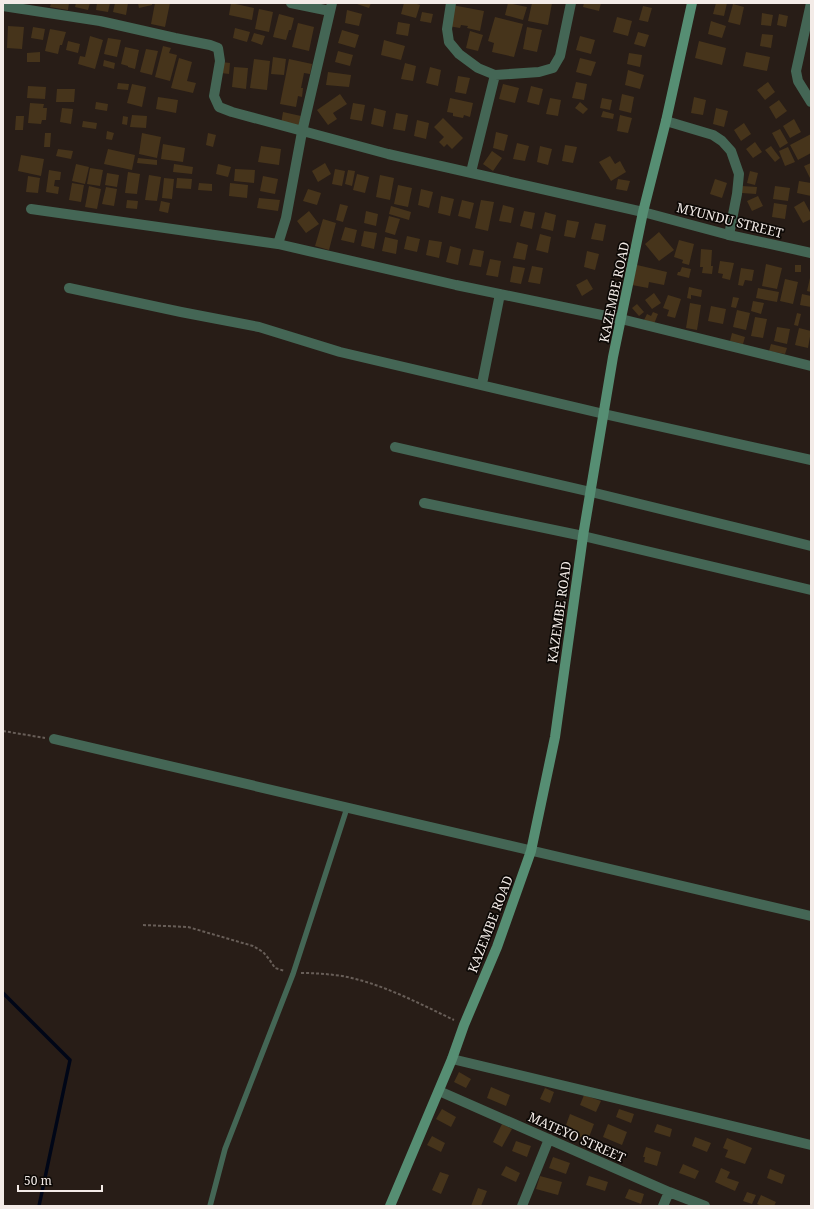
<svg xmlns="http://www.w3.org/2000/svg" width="814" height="1209" viewBox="0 0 814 1209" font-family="'Noto Serif',serif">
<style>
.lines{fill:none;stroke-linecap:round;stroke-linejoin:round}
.stream{stroke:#000617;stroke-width:3.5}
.building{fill:#46341b}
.path{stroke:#685e58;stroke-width:2;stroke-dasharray:3 2;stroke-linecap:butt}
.service{stroke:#465;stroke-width:5.5}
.minor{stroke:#465;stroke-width:10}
.tertiary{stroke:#465;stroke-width:10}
.secondary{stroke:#568e73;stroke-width:10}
.labels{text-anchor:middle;stroke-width:3.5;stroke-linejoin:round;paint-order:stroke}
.street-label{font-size:13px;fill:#f3ebe7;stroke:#0d0906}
</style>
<rect width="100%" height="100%" fill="#281d17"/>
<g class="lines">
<path class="stream" d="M3 993 70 1060 39 1206"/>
</g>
<path class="building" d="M51 3H69L68 10 50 7Z
M76 3H90L88 10 75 7Z
M97 3H110L108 12 96 10Z
M115 3H128L126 15 113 12Z
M138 3H152V5L139 8Z
M155 3H170L165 27 151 24Z
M231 3 254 8 252 20 229 15Z
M354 3H371L369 8Z
M404 3H414L420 5 416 18 401 14Z
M508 3 527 7 523 20 505 15Z
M532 3H552L548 25 528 21Z
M584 3H601L599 11 583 7Z
M716 3H727L724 16 713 14Z
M733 4 744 7 740 25 728 22Z
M452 5 484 11 480 31 467 28 468 26 461 25 460 28 448 26Z
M643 6 652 8 648 22 639 20Z
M259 9 273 12 269 32 255 29Z
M347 10 362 14 359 26 345 23Z
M422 12 433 14 431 23 420 21Z
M762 13 773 15 771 26 761 25Z
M279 14 294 18 291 30H289L286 40 273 37Z
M779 14 788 16 786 27 777 25Z
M495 17 523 24 514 57 492 52 494 43 488 41Z
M617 17 632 21 628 36 613 32Z
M711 21 726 26 722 38 708 34Z
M398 22 410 24 408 36 396 34Z
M298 23 314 27 309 51 292 47Z
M8 26 24 27 22 49 7 48Z
M33 27 45 29 43 40 31 38Z
M527 27 542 30 537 52 523 49Z
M235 28 250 32 247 42 233 38Z
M50 29 66 32 62 45H60L58 54 45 51Z
M342 30 359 35 355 48 338 43Z
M470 31 483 35 478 51 466 48Z
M638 32 649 35 645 47 634 44Z
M254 33 265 36 262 45 251 41Z
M762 34 773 35 771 48 760 46Z
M90 36 103 40 95 69 78 64 80 56 85 57Z
M580 36 595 40 591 54 576 50Z
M108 38 121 40 117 57 104 54Z
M384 40 405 46 401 60 381 55Z
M68 41 80 44 78 53 66 50Z
M699 41 726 48 722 65 695 58Z
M163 46 171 48 169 53 177 55 170 81 155 77Z
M125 47 139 50 135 69 128 67V66L121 64Z
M146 49 158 51 152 75 140 72Z
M338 51 353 55 350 66 335 62Z
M40 52V62H27V53Z
M746 52 770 57 767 71 743 66Z
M629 53 642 55 640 67 627 64Z
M273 57 286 59 284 75 271 74Z
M179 58 192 62 187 81 196 83 193 93 171 88Z
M580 58 596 62 591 76 576 72Z
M254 59 270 61 267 90 250 88Z
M289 59 312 64 310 74 304 73 301 88H303L302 97 298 96 296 107 280 104Z
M104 60 115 63 114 69 103 66Z
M222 62 230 63 229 74 221 73Z
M405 63 416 66 413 81 401 79Z
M234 67 248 68 246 89 232 87Z
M430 67 441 70 438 86 426 83Z
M628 70 644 75 640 89 625 85Z
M328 72 351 75 349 87 326 85Z
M458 76 470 78 466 94 455 92Z
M576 82 587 84 584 100 572 98Z
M768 82 775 92 765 100 757 90Z
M118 83 129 84 128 90 117 89Z
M132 84 146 87 142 107 127 103Z
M503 84 519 88 515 103 499 99Z
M28 86 46 87 45 99 27 98Z
M531 86 543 89 539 105 527 102Z
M57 89H75L74 102H56Z
M340 94 347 104 333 113 337 119 328 125 317 110Z
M622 94 634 97 631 113 619 110Z
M158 97 178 100 176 113 156 109Z
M694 97 706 100 703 115 691 113Z
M450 98 473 103 470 117 464 115 463 118 453 116V113L447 112Z
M550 98 561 100 558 116 546 114Z
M602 98 612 100 610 110 600 108Z
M779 100 787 111 776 119 769 107Z
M96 102 108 104 107 111 95 109Z
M580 102 588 109 583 114 575 108Z
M30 103 44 104 43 108H47L46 120H42L41 124 28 123Z
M353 103 365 105 362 121 350 119Z
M62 108 73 109 71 124 60 122Z
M374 108 386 111 383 127 371 124Z
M716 108 728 111 724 127 713 124Z
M603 111 614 114 613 119 601 117Z
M283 112 301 116 298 128 281 124Z
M396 113 408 115 405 131 393 129Z
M132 115 147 116 146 128 130 127Z
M620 115 632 118 628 133 617 131Z
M16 116H24L23 130H15Z
M123 116 128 117 127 125 122 124Z
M443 118 463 138 452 149 447 144 444 147 439 142 444 137 434 127Z
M794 119 801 132 790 138 783 126Z
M417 120 429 123 426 139 414 136Z
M83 121 97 123 96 129 82 127Z
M744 123 751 134 741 141 734 130Z
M780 129 788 143 780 148 772 133Z
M107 131 114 133 112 140 106 139Z
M496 132 508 135 504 151 493 148Z
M45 133H51L50 147H44Z
M142 133 161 137 157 158 139 154Z
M208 133 216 135 213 147 206 145Z
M811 134V153L798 160 790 145Z
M755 142 762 152 753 158 746 149Z
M517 143 529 146 525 161 513 159Z
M163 144 185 148 183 162 161 159Z
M565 145 577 147 573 163 562 161Z
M261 146 281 149 279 165 258 162Z
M540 146 552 149 548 165 537 162Z
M771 146 780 158 775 162 765 150Z
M788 147 795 162 785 166 779 151Z
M58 149 73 151 71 159 56 156Z
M108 149 135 155 132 170 104 164Z
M492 151 502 158 493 171 483 164Z
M21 155 44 159 41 176 18 171Z
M610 156 615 164 620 161 626 172 611 181 599 162Z
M138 158 157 160V165L137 163Z
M325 163 331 174 318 182 312 171Z
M811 163V178H810L804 166Z
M76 164 89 167 85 184 72 181Z
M174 164 193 167 192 174 173 172Z
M218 164 231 167 228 177 216 174Z
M90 168 103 170 100 186 87 184Z
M235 169 255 170 254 183 234 181Z
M335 169 345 171 342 186 332 184Z
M49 170 61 172 60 180H55L54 186 59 187 58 194 46 192Z
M348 170 355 171 352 186 345 184Z
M750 171 758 173 755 185 747 183Z
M128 172 140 174 137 194 125 193Z
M107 173 119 175 117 187 105 185Z
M357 174 369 177 365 193 353 190Z
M149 175 161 177 157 201 145 200Z
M380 175 394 178 390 200 376 197Z
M28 176 40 178 38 193 26 192Z
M263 176 278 179 275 194 260 191Z
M164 178 174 179 172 199 162 198Z
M177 178 192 179 191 189 176 188Z
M618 179 630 181 627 191 616 189Z
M715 179 727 183 722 198 710 194Z
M799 181 811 183V196L797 193Z
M72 183 84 185 81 202 69 200Z
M199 183 212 184V191L198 190Z
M230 183 248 185 247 198 229 196Z
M398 185 412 188 408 207 394 204Z
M89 186 101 189 97 209 85 207Z
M742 186 757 187 756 194 742 193Z
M775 186 790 188 788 201 773 199Z
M106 187 117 189 114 206 102 204Z
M308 189 321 193 317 205 303 201Z
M421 189 433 192 429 208 418 205Z
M441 196 454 199 450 216 438 213Z
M758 196 763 206 752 211 747 201Z
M259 198 280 200 278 211 257 208Z
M127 200 138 201 137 209 126 208Z
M462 200 474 203 470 219 458 216Z
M481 200 494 202 488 231 475 228Z
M161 201 170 203 168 213 159 211Z
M804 201 811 214V219L803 223 794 207Z
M774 203 787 205 785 219 772 217Z
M340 204 348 206 343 222 336 220Z
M503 205 514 208 511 223 499 221Z
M391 206 411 212 409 220 389 214Z
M309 211 319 224 306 233 297 221Z
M366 211 378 214 376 226 364 223Z
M524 211 535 213 532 229 520 226Z
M545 212 556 215 553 231 541 228Z
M389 216 400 219 395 235 385 232Z
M323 219 336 223 329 250 315 246Z
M567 220 579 222 575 238 564 236Z
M595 223 606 225 603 241 591 239Z
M345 227 357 230 354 243 341 240Z
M364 231 377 233 374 249 361 246Z
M659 232 674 250 659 261 645 244Z
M540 234 551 237 548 253 536 250Z
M407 236 420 239 417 252 404 249Z
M385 237 398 240 396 254 382 251Z
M429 240 442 242 439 258 426 255Z
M679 240 694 244 689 265 682 263 683 260 674 257Z
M517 242 528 245 525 260 513 258Z
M450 246 461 249 458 265 446 262Z
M473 249 484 251 481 267 469 265Z
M701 249 712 250 711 266H713L712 274 702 273 703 267H700Z
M587 251 599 254 595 270 584 267Z
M490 259 501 261 498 277 486 275Z
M720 261 734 263 730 280 722 278 723 274 718 273Z
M766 264 782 268 777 289 762 286Z
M637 265 667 272 664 285 649 282 648 288 632 285Z
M795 265H801V272H795Z
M513 266 525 268 521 284 510 282Z
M532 266 543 268 540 284 528 282Z
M682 267 691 269 689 278 677 275 678 272H680Z
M741 268 754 270 752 281 745 280 743 286 738 285Z
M810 278H811V292L807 291Z
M587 279 593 289 582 296 576 285Z
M785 279 798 282 793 304 780 301Z
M689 287 702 290 701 297 691 295V299L687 298Z
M758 288 779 292 777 302 756 298Z
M654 293 661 303 652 309 645 300Z
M802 294 811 296V307L800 305Z
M668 295 681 299 675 318 667 316 669 310 663 308Z
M733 297 739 298 736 308 731 307Z
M753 301 764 303 761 314 751 311Z
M690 303 701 305 697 330 686 328Z
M637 304 644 312 639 316 632 308Z
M711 306 726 309 723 324 708 321Z
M737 310 750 313 746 330 733 327Z
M653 312 658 314 654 324 644 320 647 314 651 316Z
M797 313 801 314 798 326 794 325Z
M755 317 767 319 763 338 751 336Z
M777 327 790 329 787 344 774 341Z
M799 328 811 331 808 348 795 345Z
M732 333 745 337 743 344 730 341Z
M771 344 787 348 785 354 769 351Z
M459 1072 471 1079 466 1088 454 1082Z
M491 1087 510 1095 506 1106 487 1098Z
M545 1088 554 1092 550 1103 540 1099Z
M584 1095 601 1101 596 1112 580 1105Z
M442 1109 456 1117 451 1127 436 1119Z
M619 1109 634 1114 631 1123 616 1117Z
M570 1114 594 1124 588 1140 573 1134 575 1130 566 1125Z
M502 1124 512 1129 502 1147 493 1142Z
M608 1124 627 1132 622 1145 603 1137Z
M657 1124 672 1129 670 1137 654 1132Z
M432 1136 445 1143 441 1152 427 1145Z
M695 1137 711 1143 707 1152 692 1146Z
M727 1138 752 1148 745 1164 725 1157 728 1150 723 1148Z
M516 1141 531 1146 527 1157 512 1151Z
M646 1147 661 1152 657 1166 644 1162 645 1157H643Z
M553 1157 570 1163 566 1174 549 1168Z
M683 1164 699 1171 695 1179 679 1173Z
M506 1166 520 1173 516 1182 501 1175Z
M721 1168 730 1172 727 1178 739 1182 735 1191 715 1182Z
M770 1169 785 1175 782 1184 767 1178Z
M440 1172 449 1175 441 1194 432 1190Z
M540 1176 562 1182 558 1195 536 1189Z
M589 1176 608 1182 605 1191 586 1185Z
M478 1188 487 1191 481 1206H471Z
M629 1189 644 1194 641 1204 625 1198Z
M747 1192 756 1195 752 1204 743 1201Z
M761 1195 776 1202 774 1206H762L757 1204Z"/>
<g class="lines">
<path class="path" d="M3 731 45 738
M143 925 188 927 253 946 263 952 269 959 275 968 285 971
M301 973C315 973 328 974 342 976 381 983 418 1003 454 1020"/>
<path class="service" d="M210 1206 225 1149 293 974 347 808"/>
<path class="minor" d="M291 3 330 11
M451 3 447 29 449 42 459 54 478 68 495 75 539 72 553 68 560 56 571 3
M811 3 796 71 798 81 811 102
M3 6 100 21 175 38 210 45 218 48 220 61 214 96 219 107 232 112 388 154 643 212
M666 121 713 135 722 141 731 151 739 174 737 194 729 235
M471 172 495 75
M31 209 278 244 456 285 621 319 811 366
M278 244 286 218 302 132 332 3
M69 288 181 312 259 327 340 352 604 414 811 460
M482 384 500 294
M395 447 591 492 811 546
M424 503 583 536 811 590
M54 739 811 916
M452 1059 811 1145
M439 1091 669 1192 705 1206
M522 1206 549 1139
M663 1206 669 1192"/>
<path class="tertiary" d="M643 212 729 235 811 253"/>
<path class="secondary" d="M390 1206 452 1059 464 1025 497 947 531 851 555 737 583 536 613 357 643 212 666 121 692 3"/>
</g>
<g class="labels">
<g class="street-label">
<text transform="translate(730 220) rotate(14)" y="5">MYUNDU STREET</text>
<text transform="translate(614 292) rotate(-78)" y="5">KAZEMBE ROAD</text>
<text transform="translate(559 612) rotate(-82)" y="5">KAZEMBE ROAD</text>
<text transform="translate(490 924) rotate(-69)" y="5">KAZEMBE ROAD</text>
<text transform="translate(577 1137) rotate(24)" y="5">MATEYO STREET</text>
</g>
</g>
<rect width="814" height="1209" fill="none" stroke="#f3ebe7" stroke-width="8"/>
<path d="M18 1185v6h84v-6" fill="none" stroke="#f3ebe7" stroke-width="2"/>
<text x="24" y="1185" font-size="12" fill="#f3ebe7" stroke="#0d0906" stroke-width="3" paint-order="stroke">50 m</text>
</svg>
